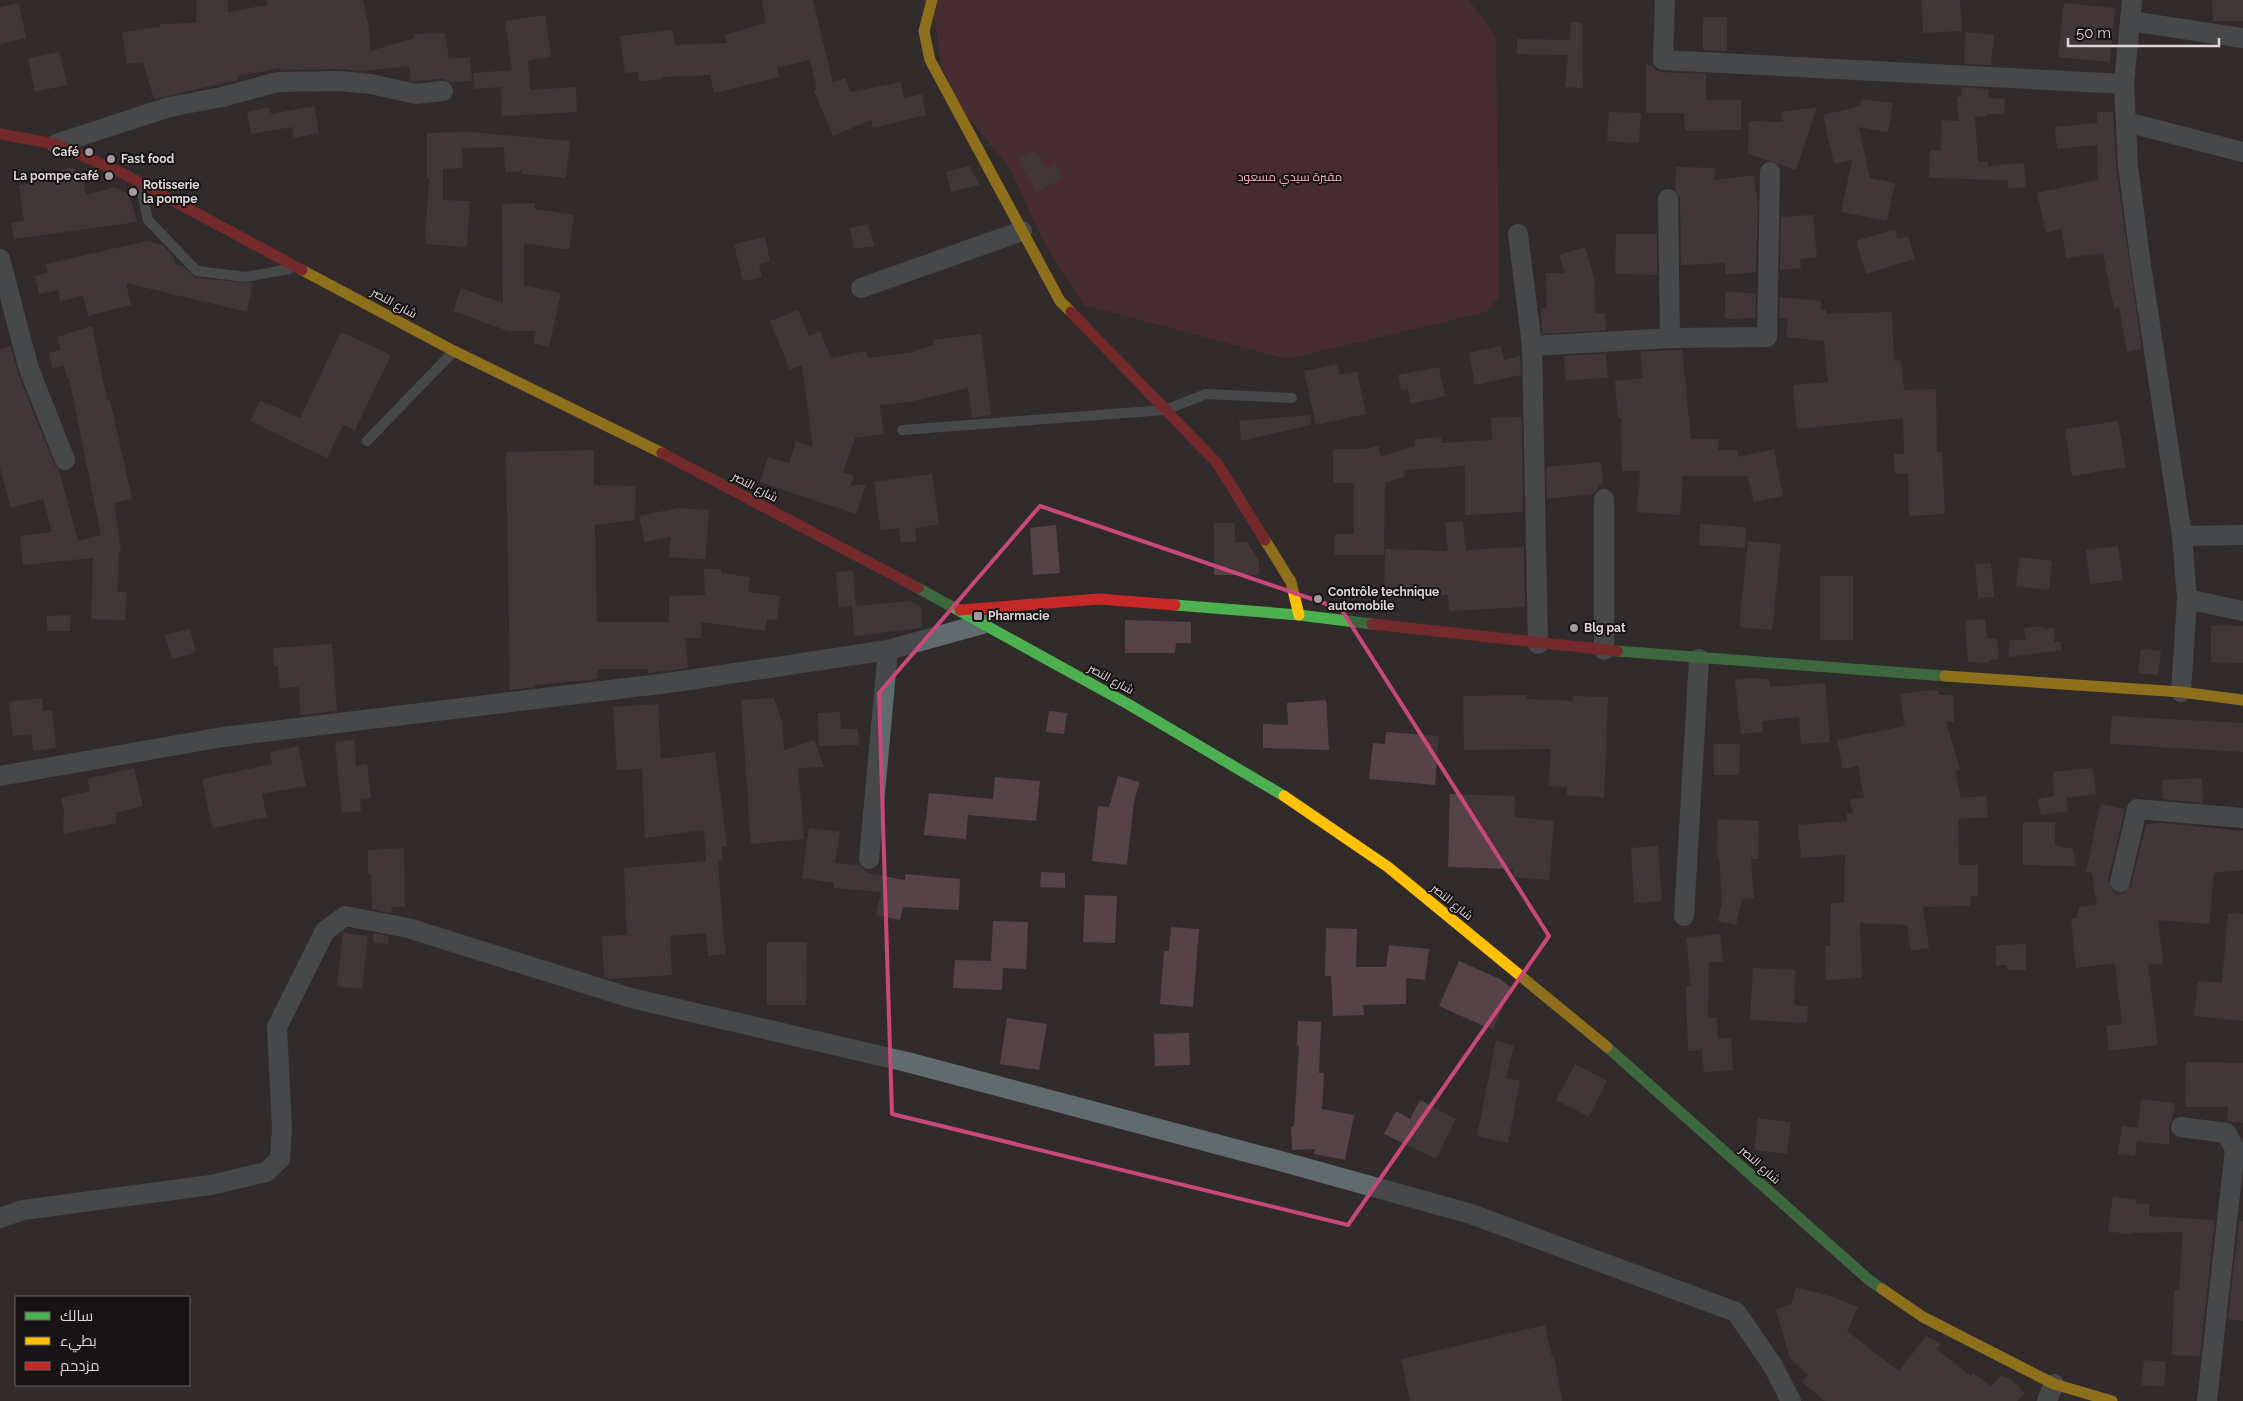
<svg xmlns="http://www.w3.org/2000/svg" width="2243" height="1401" viewBox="0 0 2243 1401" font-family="Raleway,Cairo,sans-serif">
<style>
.green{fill:#632d3a}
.building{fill:#554347}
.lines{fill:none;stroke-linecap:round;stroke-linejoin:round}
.lane{stroke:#5f6b6d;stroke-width:10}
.street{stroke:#5f6b6d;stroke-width:20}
.fast{stroke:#4caf50;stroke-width:11}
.slow{stroke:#ffc107;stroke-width:11}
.jam{stroke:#c62828;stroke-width:11}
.marked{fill:none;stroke:#c9487a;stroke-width:4;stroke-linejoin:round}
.poi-dot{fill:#a29a9c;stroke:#181314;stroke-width:2}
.labels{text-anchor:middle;stroke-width:4;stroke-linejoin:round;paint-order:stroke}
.poi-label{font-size:12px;font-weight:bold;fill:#dfd6d8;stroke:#181314;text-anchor:start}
.park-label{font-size:12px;fill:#f6b0bc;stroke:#181314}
.street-label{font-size:12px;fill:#dfd6d8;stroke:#181314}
</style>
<rect width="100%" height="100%" fill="#312b2c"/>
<path class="green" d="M932 0H1469L1496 37 1499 297 1486 312 1287 359 1084 305 1042 239 1010 168 961 109 941 66Z"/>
<path class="building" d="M197 0H228V12L267 5V0H363L369 28 370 51 415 38 414 34 445 33 449 59 470 57 472 81 451 82 442 79 411 81 409 66 361 71 339 69 281 70V68L238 76V80L154 99 143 62 127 64 122 32 160 27V24L196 23Z
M762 0H813L833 83 845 78 851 92 901 82 904 98 922 94 926 115 873 128 871 120 833 136 814 91 817 89 810 60 777 68 779 77 714 93 710 75 662 77V79L639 82 638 72 625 73 620 36 672 30 675 45 727 43 725 35 766 23Z
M1922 0H1960L1962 31 1923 33Z
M2212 0H2243V21H2213Z
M19 3 26 38 0 44V7Z
M2064 3 2115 8 2110 62 2058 57Z
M545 15 551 57 528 61 530 90 576 87 577 112 502 116 501 87 475 89 473 73 512 70 505 21Z
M1703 17H1727V51L1703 50Z
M1571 22 1582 23 1583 88 1565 87 1568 55 1517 54V39L1570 40Z
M1966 32 1994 35 1991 65 1964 64Z
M60 52 67 85 35 92 28 58Z
M1646 65H1652L1656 70 1662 72 1706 74V100H1741V130L1685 131 1684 113H1646Z
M1962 87 1989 89 1988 98 2005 99 2004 114H1986V116L1975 117 1978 162H1988V166L2024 163 2026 187 2008 188V180L1929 178 1930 150H1941L1942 120 1959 121 1957 97H1962Z
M1861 99 1893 103 1888 132 1859 127 1870 178 1895 183 1887 221 1841 212 1852 160 1834 164 1823 115 1860 106Z
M314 106 319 133 294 138 292 127 251 134 247 112 269 107 271 114Z
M1817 107 1796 170 1748 154 1749 121 1783 122 1781 112Z
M1609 112 1641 113 1639 143 1607 141Z
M2097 112H2113L2116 167 2142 349 2127 352 2119 307 2114 308 2103 253 2066 258 2062 229 2046 233 2037 193 2098 180 2097 145 2057 149 2055 127 2097 123Z
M470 132 570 141 566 178 522 174V171L505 172 504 147 462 148V168L443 169V200L470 201 467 247 425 244 429 178H427V133Z
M1035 150 1046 169 1056 164 1063 178 1036 193 1018 159Z
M969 166 980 185 951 192 946 172Z
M1676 167 1715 168 1714 180 1754 175 1758 205 1756 272 1725 275V263L1681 265 1680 199 1675 190Z
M71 168 82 172 86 195 115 187 129 194 137 222 14 239 11 223 24 221 19 185 28 184 27 177Z
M535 203V209L574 215 569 250 524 243V285L561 293 549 347 533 343 536 331H508L453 311 461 288 503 303 502 204Z
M1813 215 1817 257 1800 259 1801 268 1780 270 1781 217Z
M869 224 874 246 854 249 850 228Z
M1895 229 1897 239 1908 236 1915 259 1866 274 1856 241Z
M1616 234H1657V275L1615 274Z
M765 237 770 261 759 264 762 277 743 281 734 244Z
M147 241 163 245 173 256 176 265 184 267 196 278 253 283 247 312 126 283 131 305 88 316 83 296 60 301 58 290 39 294 35 276 48 273 46 264Z
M1585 247 1594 277 1595 313H1605L1606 330 1542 334 1541 308H1547L1546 273H1565L1559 255Z
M1725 291 1756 294 1755 318 1725 319Z
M1780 297 1821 301V310H1826V314L1892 312 1894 361 1901 360 1904 390 1936 389 1937 452H1942L1945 514 1909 516 1908 473 1895 474 1894 454H1904L1903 418 1797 429 1793 385 1828 382 1824 341 1786 337 1788 318H1779Z
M798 310 809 336 820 331 831 358 866 351 868 358 915 352V350L934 345 933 340 981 334 991 415 972 418 968 388 909 402 880 405 884 434 855 438 843 472 854 476 850 486 866 484 856 514 760 482 768 457 789 463 796 441 813 447 802 365 790 370 770 321Z
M92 326 107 400H110L132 499 114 503 121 552H119L117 591 126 592 125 620 91 619 93 558 23 565 20 536 52 532 43 499 11 508 0 468V349L11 346 18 373 38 424 54 464 59 470 78 541 101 535 69 378 67 379 64 365 52 368 49 353 61 350 57 337Z
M341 332 391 355 355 430 343 425 327 458 250 421 260 400 300 418Z
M1501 346 1504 360 1520 356 1521 375 1475 385 1469 353Z
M1682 350 1691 439H1718V450H1738V457L1774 449 1783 496 1754 502 1748 476H1683L1680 515 1637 512 1640 471H1622L1621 417 1618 418 1615 381 1643 378 1640 352Z
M1606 354 1608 378 1566 380 1564 356Z
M1337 364 1339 375 1357 372 1366 414 1316 425 1304 371Z
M1439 367 1445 396 1411 404 1408 389 1401 390 1398 375Z
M1310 415 1311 425 1241 441 1239 421Z
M1522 417 1523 512 1465 515V466L1404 470 1405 477 1385 483 1384 555H1334L1335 534H1354V483H1333V449H1366L1378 446 1381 456 1415 446V439L1441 437V443L1492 440 1491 418Z
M2118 421 2126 467 2072 476 2065 429Z
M594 450V485L636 486 634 520 595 525 597 622H669V596L705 595 704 569H721V573L750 577 748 592 780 596 777 620 767 619 765 631 701 622 702 638H685L688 668 648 673V669H597L598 679 534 685 535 687 510 690 506 452Z
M1601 462 1603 484 1598 485V489L1593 494 1547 499 1546 467Z
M932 474 939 524 915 528 916 541 901 543 899 528 881 530 874 482Z
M678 508 709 510 705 559 669 557 671 537 645 542 639 516Z
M1463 521 1466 550 1524 547 1525 607 1449 611 1448 595 1384 594 1385 549 1448 551 1445 523Z
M1214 523H1235V542H1247L1259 561V575H1214Z
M1700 524 1746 527 1745 548 1699 545Z
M1056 525 1060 573 1033 575 1030 528Z
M1748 541 1781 544 1772 630 1739 627Z
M2118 546 2123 580 2090 584 2086 550Z
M2020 557 2052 561 2049 590 2016 586Z
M1991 563 1994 597 1978 598 1975 564Z
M851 571 853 572 856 606 910 601 921 607 922 628 854 636 852 606 839 607 836 572Z
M1820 576H1853V640H1820Z
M70 615V631H47V616Z
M1985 619 1987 638 1997 639 1999 659 1989 660V663L1968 662 1965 621Z
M1125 620 1191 622V643H1176L1175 653H1125Z
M2211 625 2243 626V663L2211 662Z
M2043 626 2044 629 2054 628V642H2061L2062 650 2008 657 2010 640H2026L2024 628Z
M190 629 196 652 172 659 165 635Z
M332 644 337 711 300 715 299 687 280 688 278 666 274 667 273 648Z
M2141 649 2161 651 2158 675 2138 673Z
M1753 678 1769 679 1770 687 1825 683 1830 742 1801 744 1799 717 1762 721 1763 732 1741 734 1735 680Z
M1929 690 1938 691 1939 695H1953L1954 722H1946L1960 769 1955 771 1961 798 1986 796 1988 817 1958 819 1959 865H1978V897L1970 896V906L1923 907 1929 948 1911 951 1907 925 1860 923 1862 978 1826 980 1825 946H1830L1831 903H1844L1845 855 1801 858 1798 825 1847 821V813H1853L1850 800 1864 797 1858 766 1843 769 1837 740 1905 726 1900 694Z
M1526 695V699L1572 701 1573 696 1608 697 1604 797 1567 795V787L1549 786 1551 749 1464 750 1463 696Z
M42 698 43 711 52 710 56 748 33 751 31 734 13 736 9 702Z
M774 698 782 721 784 750 814 740 824 767 798 768 804 839 751 844 741 700Z
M1326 700 1329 750 1263 748V724L1288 725 1287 703Z
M658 704 661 759 715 752 727 847 722 846V860L706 861 704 830 645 838 642 769 617 770 613 707Z
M1049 711 1067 713 1064 734 1046 732Z
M840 712 841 729H858L859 745 819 746 818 713Z
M2112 716 2243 723V752L2110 744Z
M1386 732 1439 736 1435 785 1369 779 1373 743 1385 744Z
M354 740 356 766 367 764 371 798 360 799 361 811 342 813 335 742Z
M1714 744H1740L1739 775H1714Z
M298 746 306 786 262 794 267 817 212 828 202 779 272 764 270 752Z
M134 768 143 806 115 813 117 823 63 834 64 812 61 798 90 791 87 779Z
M2093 768 2096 794 2066 798 2068 811 2041 815 2038 799 2054 796 2053 772Z
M1118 776 1140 782 1134 801 1127 865 1092 861 1098 806 1109 807Z
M995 777 1040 781 1036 821 968 815 966 839 924 835 929 793 993 799Z
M2202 778 2203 803 2163 799 2162 780Z
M1450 794 1515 796 1514 817 1554 821 1549 880 1513 877V869L1448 867Z
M2100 804 2125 809 2108 880 2112 890 2118 894 2124 893 2131 885 2146 824 2161 823 2243 831V870L2214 873 2209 924 2158 920 2163 963 2148 965 2158 1045 2109 1051 2106 1026 2122 1024 2115 963 2076 968 2071 918H2077L2079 907 2097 905 2092 873 2086 872Z
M1718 819 1759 821 1758 859H1751L1754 898 1742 899 1736 925 1718 921 1722 902 1719 857H1717Z
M2023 822H2055V845L2073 849 2076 866 2023 865Z
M809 828 840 832 835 863 859 865 867 873 905 880V874L960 879 959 910 903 907 900 920 876 915 881 892 834 888V883L802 878Z
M1658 846 1662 901 1634 903 1631 848Z
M404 848 405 907H392L391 913 372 909 371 874H368V850Z
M718 860 723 935 726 954 708 956 706 933 670 936 672 975 609 979 604 977 602 936 627 935 624 868Z
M1041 872 1065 873V888L1040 887Z
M1085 895 1117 896 1115 943 1083 942Z
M2228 913 2243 914V1021L2194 1016 2198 981 2222 983Z
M993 921 1028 922 1026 969 1003 968 1002 990 953 988 955 960 991 961Z
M1171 927 1199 929 1193 1007 1160 1004 1164 951H1169Z
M1326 928 1357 929 1356 967H1386L1389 945 1429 949 1425 980 1406 978V1004L1363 1005 1364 1015 1333 1016 1331 976H1325Z
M343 933 368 936 362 989 337 986Z
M373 933 389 936 388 944 373 943Z
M1720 934 1723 961 1709 963 1708 1018 1717 1017 1718 1039 1731 1038 1733 1070 1704 1072 1702 1050 1688 1051 1686 986H1691L1686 938Z
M767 942H807L806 1005H767Z
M2026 944V970H2007V965H1996V945Z
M1459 961 1500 979 1511 988 1493 1030 1439 1006Z
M1753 968 1795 970 1794 1005 1808 1006 1807 1023 1750 1020Z
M1007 1018 1047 1024 1039 1070 1000 1064Z
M1298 1021 1321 1022 1319 1073H1324L1322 1109 1354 1115 1345 1160 1314 1154 1315 1149 1292 1150 1291 1127 1294 1126 1299 1046H1297Z
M1189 1033 1190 1065 1155 1066 1154 1034Z
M1496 1041 1514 1045 1506 1078 1520 1081 1508 1143 1477 1136Z
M2186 1062 2243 1063V1123L2227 1121 2228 1107H2185Z
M1575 1064 1607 1081 1589 1117 1556 1100Z
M2141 1099 2175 1103 2172 1119 2169 1126V1145L2137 1141 2135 1156 2118 1154 2122 1126 2138 1128Z
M1420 1100 1456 1119 1436 1159 1384 1134 1396 1111 1410 1119Z
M1758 1118 1791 1122 1787 1154 1754 1150Z
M2113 1197 2137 1200 2136 1204H2149V1216L2215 1220 2200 1356 2172 1355 2174 1290 2179 1291 2183 1232 2132 1233V1235L2108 1231Z
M2239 1221H2243V1321L2228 1319Z
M1796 1287 1833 1297 1858 1307 1847 1331 1899 1371 1926 1336 1941 1344 1936 1349 1971 1376 1973 1373 1991 1386 2002 1375 2012 1380 2025 1393 2017 1401H1825L1802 1382 1808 1375 1790 1359 1776 1309 1791 1305Z
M1545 1325 1552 1357 1554 1356 1562 1401H1410L1401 1359Z
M2144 1360 2166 1362 2164 1387 2141 1385Z"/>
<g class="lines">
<path class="lane" d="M141 189 148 220 197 271 246 277 289 269
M902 430 1165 410 1206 394 1292 398
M367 441 453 352"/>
<path class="street" d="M1665 0 1663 60 2124 84
M2132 0 2124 84 2128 166 2141 265 2182 536 2187 599 2181 692
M2130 21 2243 38
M2126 122 2243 152
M56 144 169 107 222 97 278 82 339 81 371 84 416 94 443 91
M1668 199 1670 338
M1518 234 1532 346 1538 644
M0 259 29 369 65 460
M861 288 1022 231
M1532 346 1670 338 1767 337 1770 172
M1604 499V650
M2182 536 2243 535
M2187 599 2243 611
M0 776 223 737 676 682 888 650 982 624
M869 859 888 650
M2120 882 2137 809 2243 818
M1684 916 1699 659
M2181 1127 2226 1133 2235 1149 2207 1401
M0 1218 23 1210 211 1185 266 1172 280 1159 282 1129 277 1027 325 931 345 916 408 928 631 998 907 1062 1273 1159 1471 1214 1736 1312 1773 1366 1791 1401
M2047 1401 2054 1384"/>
<path class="fast" d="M918 588 1128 704 1284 796
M1175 605 1299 615 1372 624
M1617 651 1945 676
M1607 1047 1869 1280 1882 1289"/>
<path class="slow" d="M932 0 924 31 930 60 1060 301 1071 312
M302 270 454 351 662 453
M1265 540 1291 582 1299 615
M1945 676 2181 692 2243 700
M1284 796 1388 867 1607 1047
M1882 1289 1923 1317 2054 1384 2112 1401"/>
<path class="jam" d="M0 134 56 144 122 173 302 270
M1071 312 1217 463 1265 540
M662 453 918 588
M960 610 1099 599 1175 605
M1372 624 1617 651"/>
</g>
<path d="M0 0H2243V1401H0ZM1040 506 1341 609 1549 936 1348 1225 892 1114 879 693Z" fill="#312b2c" fill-opacity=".55" fill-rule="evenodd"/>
<path class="marked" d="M1040 506 1341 609 1549 936 1348 1225 892 1114 879 693Z"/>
<g class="poi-dot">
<circle cx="89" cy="152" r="5"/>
<circle cx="111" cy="159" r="5"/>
<circle cx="109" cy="176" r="5"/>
<circle cx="133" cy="192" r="5"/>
<circle cx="1318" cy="599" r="5"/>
<rect x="973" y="611" width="10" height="10" rx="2.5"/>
<circle cx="1574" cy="628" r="5"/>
</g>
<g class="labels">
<g class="poi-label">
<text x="79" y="156" text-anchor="end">Café</text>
<text x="121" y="163">Fast food</text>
<text x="99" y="180" text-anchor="end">La pompe café</text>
<text x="143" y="189">Rotisserie<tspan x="143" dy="14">la pompe</tspan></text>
<text x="1328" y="596">Contrôle technique<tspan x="1328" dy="14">automobile</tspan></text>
<text x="988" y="620">Pharmacie</text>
<text x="1584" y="632">Blg pat</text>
</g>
<g class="park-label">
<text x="1290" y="181">مقبرة سيدي مسعود</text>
</g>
<g class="street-label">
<text transform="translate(394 303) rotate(29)" y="4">شارع النصر</text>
<text transform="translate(755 487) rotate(28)" y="4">شارع النصر</text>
<text transform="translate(1111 679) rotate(29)" y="4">شارع النصر</text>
<text transform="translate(1452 902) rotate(39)" y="4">شارع النصر</text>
<text transform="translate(1760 1165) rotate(42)" y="4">شارع النصر</text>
</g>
</g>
<rect x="15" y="1296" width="175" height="90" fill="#181314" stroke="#686162"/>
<rect x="25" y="1312" width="25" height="8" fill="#4caf50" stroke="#686162"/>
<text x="60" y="1321" font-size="15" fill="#dfd6d8">سالك</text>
<rect x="25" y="1337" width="25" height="8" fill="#ffc107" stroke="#686162"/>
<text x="60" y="1346" font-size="15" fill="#dfd6d8">بطيء</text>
<rect x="25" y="1362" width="25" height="8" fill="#c62828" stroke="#686162"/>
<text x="60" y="1371" font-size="15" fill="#dfd6d8">مزدحم</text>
<path d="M2068 38v8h151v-8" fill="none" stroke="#dfd6d8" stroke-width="2.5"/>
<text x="2076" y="38" font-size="15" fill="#dfd6d8" stroke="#181314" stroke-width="4" paint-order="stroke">50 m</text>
</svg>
